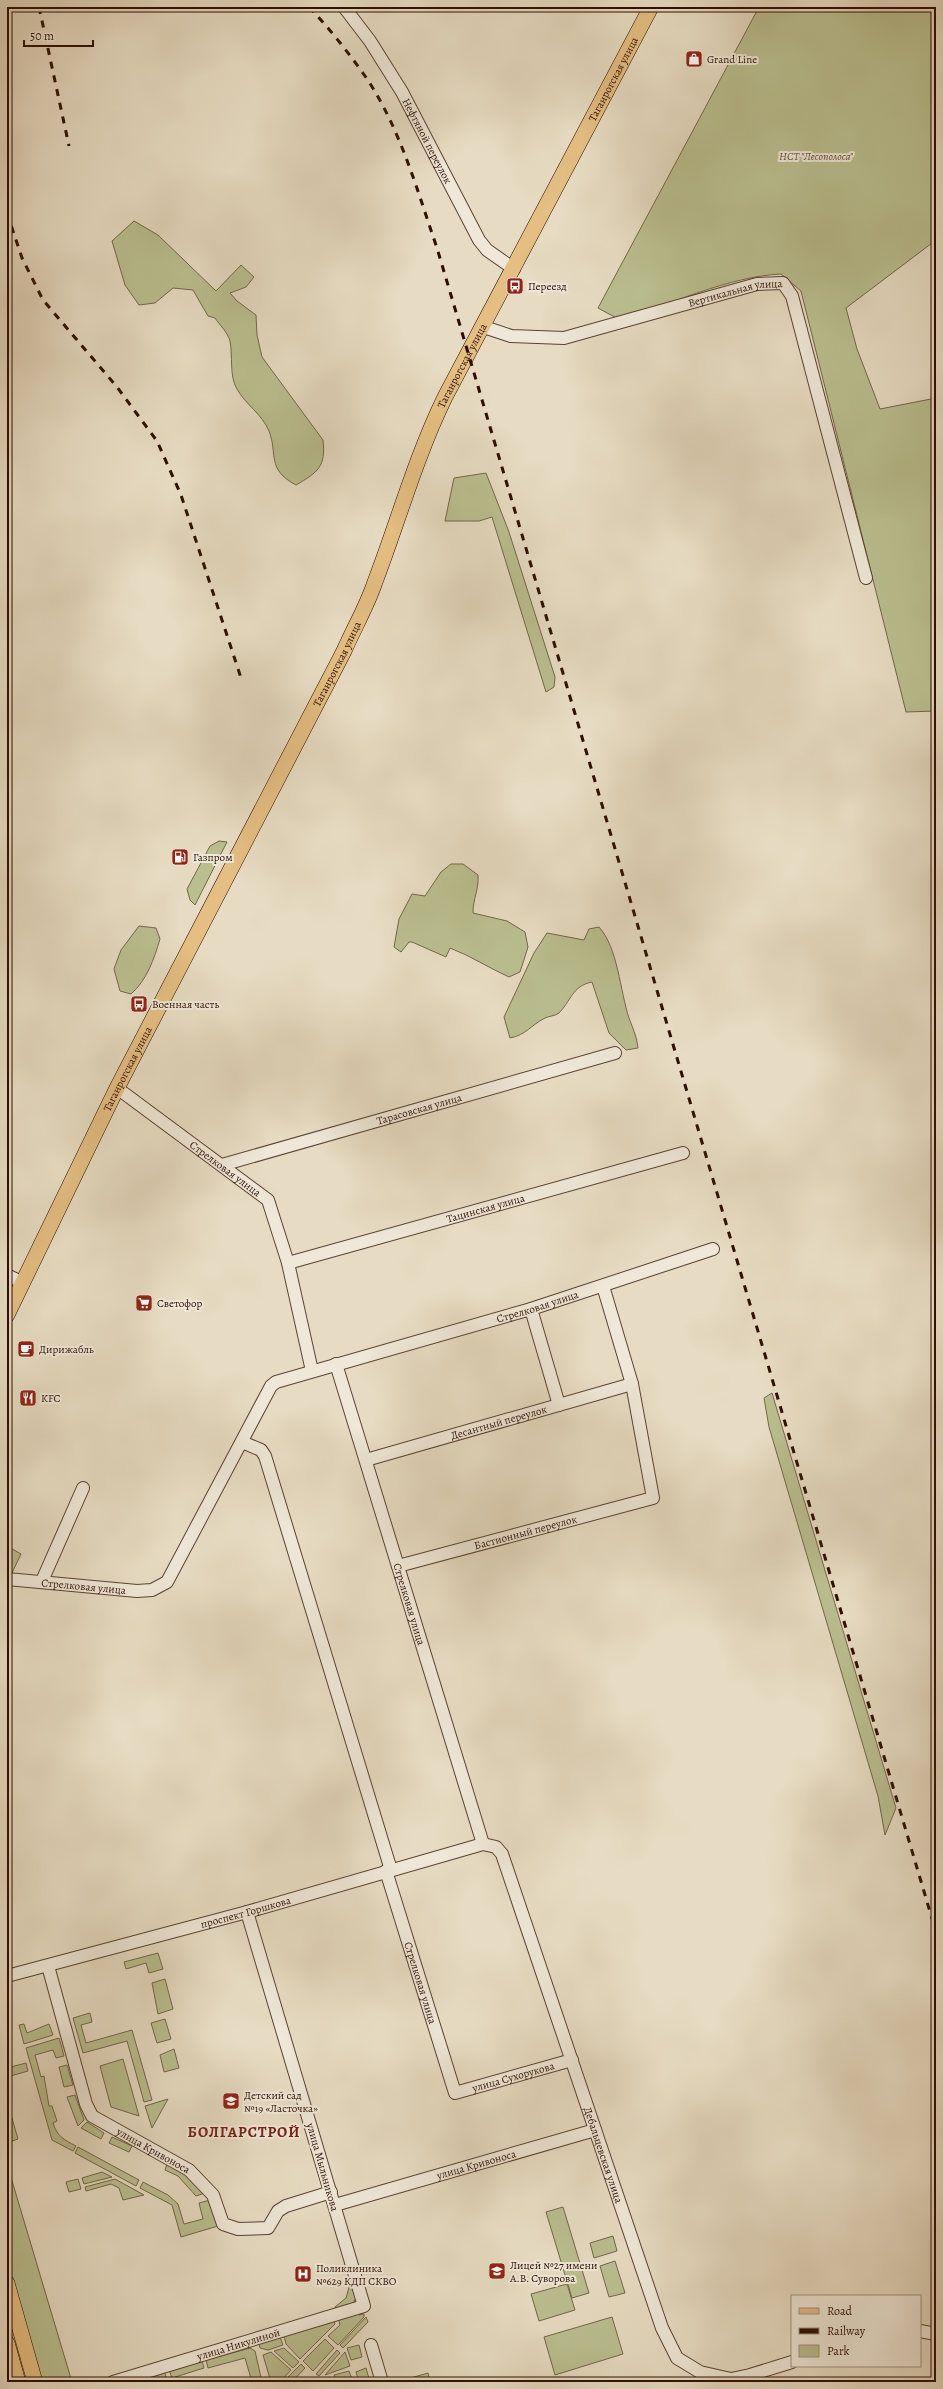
<svg xmlns="http://www.w3.org/2000/svg" width="943" height="2389" viewBox="0 0 943 2389" font-family="Alegreya,serif">
<style>
.green{fill:#babf90;stroke:#746649}
.lines{fill:none;stroke-linecap:round;stroke-linejoin:round}
.minor-casing{stroke:#5c4132;stroke-width:14}
.major-casing{stroke:#2e0d02;stroke-width:16}
.minor{stroke:#efe8d8;stroke-width:12}
.major{stroke:#e4be82;stroke-width:15}
.rail{stroke:#2e0d02;stroke-width:3;stroke-dasharray:7 7;stroke-linecap:butt}
.labels{text-anchor:middle;stroke-width:4;stroke-linejoin:round;paint-order:stroke}
.poi-label{font-size:11px;fill:#2e0d02;stroke:#efe8d8;text-anchor:start}
.street-label{font-size:11px;fill:#2e0d02;stroke:#efe8d8}
.park-label{font-size:11px;font-style:italic;fill:#5f4b34;stroke:#efe8d8}
.district-label{font-size:15px;font-weight:bold;letter-spacing:1px;fill:#7a1f14;stroke:#efe8d8}
</style>
<rect width="100%" height="100%" fill="#e7dcc3"/>
<filter id="stains"><feTurbulence type="fractalNoise" baseFrequency=".005" numOctaves="4"/><feColorMatrix values="0 0 0 0 .2 0 0 0 0 .09 0 0 0 0 .02 0 0 0 .5 -.17"/></filter>
<radialGradient id="worn" r=".72"><stop offset=".6" stop-color="#630" stop-opacity="0"/><stop offset="1" stop-color="#630" stop-opacity=".3"/></radialGradient>
<path class="green" d="M759 7H936V240L846 308 857 349 880 409 936 398V711L906 712 801 291 781 274C732 276 668 304 622 321L598 308Z
M134 221 158 235 216 291 241 265 254 277 246 287 230 293 237 301 256 315 257 335 262 357 323 440C326 467 318 472 296 485 266 469 278 454 269 431 262 414 245 404 237 389 229 376 233 356 230 341 228 333 219 324 215 318L208 316 193 290 173 288 155 303 139 305 125 285 112 241Z
M486 473 509 532 555 677 554 687 546 692 492 517 479 521H445L454 478Z
M219 841 227 842 195 905 190 900 187 889 210 846Z
M451 864H463L478 875C479 890 473 898 473 913L507 921 525 932 528 947 520 972 509 977C489 968 471 956 450 948L446 957 412 942H409L401 952 394 947 399 919 412 894 425 896 441 872Z
M139 926 156 928 160 939C154 959 147 980 131 994L120 991 114 969 121 950Z
M599 927C618 948 620 991 629 1018 633 1029 637 1037 638 1048L626 1050 609 1033 592 982C572 986 571 1001 559 1013 555 1016 549 1016 545 1018 531 1025 526 1035 510 1038L504 1017 534 953 547 933 584 940 589 929Z
M772 1393 896 1808 885 1835 878 1796 769 1427 764 1398Z
M7 1546 21 1554 11 1575H7Z
M158 1953 163 1969 149 1973 146 1963 126 1969 124 1962Z
M165 1979 173 2009 158 2014 152 1983Z
M90 2013 92 2022 81 2025 86 2043 132 2030 152 2100 144 2102 127 2041 83 2053 73 2018Z
M165 2019 171 2039 157 2043 151 2023Z
M24 2024 27 2033 49 2024 53 2035 24 2044 19 2025Z
M59 2038 64 2056 56 2058 53 2050 35 2055 41 2077 44 2076 49 2106H52L57 2121 53 2123C57 2136 64 2140 76 2146L73 2151 52 2140 26 2048Z
M174 2049 179 2068 164 2072 160 2055Z
M123 2059 139 2116 111 2107 100 2066Z
M26 2063 28 2071 7 2077V2068Z
M67 2065 73 2085 64 2087 59 2067Z
M75 2095 84 2120 78 2126 67 2097Z
M168 2099 152 2128 145 2106Z
M7 2101 18 2139 9 2142Z
M87 2122 104 2133 101 2139 81 2128Z
M112 2137 132 2146 129 2152 109 2143Z
M78 2147 139 2180 136 2186 75 2153Z
M7 2164 72 2382H42L7 2262Z
M167 2164 186 2174 205 2193 196 2196 178 2176 165 2170Z
M102 2172 112 2177 84 2184 82 2178Z
M78 2179 81 2189 69 2192 66 2182Z
M115 2179 144 2195 123 2200 119 2188 111 2184 86 2191 85 2187Z
M143 2182 168 2195 178 2204 184 2224 203 2219 199 2203 210 2200 218 2226 181 2237 172 2205 140 2188Z
M563 2207 589 2293 572 2298 546 2212Z
M613 2236 617 2251 594 2258 590 2243Z
M615 2261 625 2293 609 2297 600 2266Z
M353 2283 357 2299 354 2300 355 2304 336 2310 335 2307 346 2298 350 2284Z
M567 2284 575 2310 539 2321 531 2294Z
M7 2299 31 2382H24L7 2324Z
M358 2311 359 2315 364 2314V2317L338 2345 328 2336 340 2325 338 2317Z
M366 2317 368 2322 343 2348 340 2345Z
M612 2317 623 2354 555 2375 544 2337Z
M334 2321 335 2324 300 2359 286 2344 284 2336Z
M280 2337 283 2345 268 2350 260 2348 259 2343Z
M325 2339 334 2348 313 2371 303 2361Z
M359 2345 362 2357 351 2360 347 2348Z
M250 2348 255 2351 262 2382H252L245 2358 208 2368 206 2360Z
M284 2348 299 2362 293 2368 274 2351Z
M337 2350 340 2353 319 2376 316 2374Z
M271 2352 291 2370 280 2382H271L263 2355Z
M345 2352 350 2366 325 2375Z
M202 2361 204 2368 172 2378 169 2370Z
M301 2364 305 2368 292 2382H283Z
M366 2368 370 2382H359L356 2372Z
M164 2371 168 2382H130Z
M349 2371 352 2379 336 2382 334 2375Z
M428 2373 430 2382H400V2381Z"/>
<g class="lines">
<g class="minor-casing">
<g id="minor">
<path id="s1" d="M344 7 370 41 402 92 479 240 487 250 514 269"/>
<path id="s2" d="M484 327 511 336 564 338 757 284 783 283 792 296 866 578"/>
<path id="s3" d="M117 1088 268 1200 288 1263 312 1371"/>
<path id="s4" d="M222 1165 615 1053"/>
<path id="s5" d="M288 1263 683 1153"/>
<path d="M7 1275 23 1283"/>
<path d="M531 1309 559 1405"/>
<path id="s6" d="M336 1364 483 1844"/>
<path d="M242 1442 261 1450 265 1456 391 1870"/>
<path id="s7" d="M366 1460 632 1384"/>
<path id="s8" d="M398 1566 653 1498 632 1384 603 1286"/>
<path id="s9" d="M7 1579 137 1591 152 1590 167 1582 271 1386 276 1382 531 1309 713 1249"/>
<path d="M42 1581 83 1488"/>
<path id="s10" d="M386 1871 455 2093 572 2060"/>
<path id="s11" d="M48 1966 86 2104 92 2116 189 2170 213 2195 223 2224 238 2229 268 2228 278 2211 286 2206 331 2192"/>
<path id="s12" d="M7 1976 247 1912 483 1844 496 1847 502 1854 662 2328 677 2358 700 2372 731 2379 750 2375 792 2362"/>
<path id="s13" d="M335 2205 595 2130"/>
<path d="M920 2331 936 2334"/>
<path d="M371 2345 382 2382"/>
<path id="s14" d="M113 2382 364 2306 247 1912"/>
</g>
</g>
<g class="major-casing">
<g id="major">
<path id="s15" d="M7 1315 117 1088 344 651C354 628 367 606 375 582 399 519 415 459 445 397L651 7"/>
<path d="M7 2283 35 2382"/>
<path d="M7 2343 18 2382"/>
</g>
</g>
<use href="#minor" class="minor"/>
<use href="#major" class="major"/>
<path class="rail" d="M39 7 69 146
M309 7C329 28 348 52 365 76 400 127 417 190 437 248L936 1932
M7 213 22 258 43 300 117 387 157 441 181 495 242 681"/>
</g>
<defs>
<g id="shop-square" transform="scale(0.9)"><rect x="-9" y="-9" width="18" height="18" rx="4" fill="#8f2418" stroke="#efe8d8"/><path d="M-5-2.5h2.3a2.7 3.5 0 0 1 5.4 0H5L5.5 6h-11ZM-1.5-2.5h3a1.5 2.3 0 0 0-3 0Z" fill="#fff"/></g>
<g id="bus-square" transform="scale(0.9)"><rect x="-9" y="-9" width="18" height="18" rx="4" fill="#8f2418" stroke="#efe8d8"/><path d="M-5-6H5V4H4V6H2V4H-2V6H-4V4H-5ZM-3.5-4V0h7V-4ZM-3.5 1.2v1.5H-2V1.2ZM2 1.2v1.5H3.5V1.2Z" fill="#fff"/></g>
<g id="fuel-square" transform="scale(0.9)"><rect x="-9" y="-9" width="18" height="18" rx="4" fill="#8f2418" stroke="#efe8d8"/><path d="M-5.5-6h7V0h2V4h1.3V-2.5L3-4.5l.8-.8L6-3V5H2.5V1h-1V6h-7ZM-4.2-4.7v3.2H.2V-4.7Z" fill="#fff"/></g>
<g id="supermarket-square" transform="scale(0.9)"><rect x="-9" y="-9" width="18" height="18" rx="4" fill="#8f2418" stroke="#efe8d8"/><path d="M-6-5.5h2.5l.6 2H6L4.5 2H-2.5L-4.4-4H-6ZM-1.5 3.2a1.3 1.3 0 1 0 .1 0ZM3 3.2a1.3 1.3 0 1 0 .1 0Z" fill="#fff"/></g>
<g id="cafe-square" transform="scale(0.9)"><rect x="-9" y="-9" width="18" height="18" rx="4" fill="#8f2418" stroke="#efe8d8"/><path d="M-5.5-4.5H6V0H3Q3 3.5 0 3.5H-2.5Q-5.5 3.5-5.5 0ZM3-3.2v2h1.7v-2ZM-6 4.5H4V6H-6Z" fill="#fff"/></g>
<g id="restaurant-square" transform="scale(0.9)"><rect x="-9" y="-9" width="18" height="18" rx="4" fill="#8f2418" stroke="#efe8d8"/><path d="M-5-6h1v4h1v-4h1v4h1v-4h1v5L-1.5 .5V6h-2V.5L-5-1ZM5-6V6H3V1.5H1.5Q1.5-4 5-6Z" fill="#fff"/></g>
<g id="school-square" transform="scale(0.9)"><rect x="-9" y="-9" width="18" height="18" rx="4" fill="#8f2418" stroke="#efe8d8"/><path d="M0-5L7-2L0 1L-7-2ZM-4 1L0 2.5L4 1V4Q0 6-4 4Z" fill="#fff"/></g>
<g id="hospital-square" transform="scale(0.9)"><rect x="-9" y="-9" width="18" height="18" rx="4" fill="#8f2418" stroke="#efe8d8"/><path d="M-5-5h3v3.5h4V-5h3V5h-3V1.5h-4V5h-3Z" fill="#fff"/></g>
</defs>
<g fill-rule="evenodd">
<use href="#shop-square" x="694" y="59"/>
<use href="#bus-square" x="515" y="286"/>
<use href="#fuel-square" x="180" y="857"/>
<use href="#bus-square" x="139" y="1004"/>
<use href="#supermarket-square" x="144" y="1303"/>
<use href="#cafe-square" x="26" y="1349"/>
<use href="#restaurant-square" x="28" y="1398"/>
<use href="#school-square" x="231" y="2101"/>
<use href="#school-square" x="497" y="2271"/>
<use href="#hospital-square" x="303" y="2274"/>
</g>
<g class="labels">
<g class="poi-label">
<text x="707" y="63">Grand Line</text>
<text x="528" y="290">Переезд</text>
<text x="193" y="861">Газпром</text>
<text x="152" y="1008">Военная часть</text>
<text x="157" y="1307">Светофор</text>
<text x="39" y="1353">Дирижабль</text>
<text x="41" y="1402">KFC</text>
<text x="244" y="2099">Детский сад<tspan x="244" dy="13">№19 «Ласточка»</tspan></text>
<text x="510" y="2269">Лицей №27 имени<tspan x="510" dy="13">А.В. Суворова</tspan></text>
<text x="316" y="2272">Поликлиника<tspan x="316" dy="13">№629 КДП СКВО</tspan></text>
</g>
<g class="street-label">
<text dy="4" stroke="none"><textPath href="#s15" startOffset="1378">Таганрогская улица</textPath></text>
<text dy="4" stroke="none"><textPath href="#s1" startOffset="158">Нефтяной переулок</textPath></text>
<text dy="4" stroke="none"><textPath href="#s2" startOffset="259">Вертикальная улица</textPath></text>
<text dy="4" stroke="none"><textPath href="#s15" startOffset="1054">Таганрогская улица</textPath></text>
<text dy="4" stroke="none"><textPath href="#s15" startOffset="730">Таганрогская улица</textPath></text>
<text dy="4" stroke="none"><textPath href="#s15" startOffset="274">Таганрогская улица</textPath></text>
<text dy="4" stroke="none"><textPath href="#s4" startOffset="205">Тарасовская улица</textPath></text>
<text dy="4" stroke="none"><textPath href="#s3" startOffset="135">Стрелковая улица</textPath></text>
<text dy="4" stroke="none"><textPath href="#s5" startOffset="205">Тацинская улица</textPath></text>
<text dy="4" stroke="none"><textPath href="#s9" startOffset="663">Стрелковая улица</textPath></text>
<text dy="4" stroke="none"><textPath href="#s7" startOffset="138">Десантный переулок</textPath></text>
<text dy="4" stroke="none"><textPath href="#s8" startOffset="132">Бастионный переулок</textPath></text>
<text dy="4" stroke="none"><textPath href="#s9" startOffset="77">Стрелковая улица</textPath></text>
<text dy="4" stroke="none"><textPath href="#s6" startOffset="251">Стрелковая улица</textPath></text>
<text dy="4" stroke="none"><textPath href="#s12" startOffset="247">проспект Горшкова</textPath></text>
<text dy="4" stroke="none"><textPath href="#s10" startOffset="117">Стрелковая улица</textPath></text>
<text dy="4" stroke="none"><textPath href="#s10" startOffset="293">улица Сухорукова</textPath></text>
<text dy="4" stroke="none"><textPath href="#s11" startOffset="227">улица Кривоноса</textPath></text>
<text dy="4" stroke="none"><textPath href="#s12" startOffset="834">Дебальцевская улица</textPath></text>
<text dy="4" stroke="none"><textPath href="#s13" startOffset="147">улица Кривоноса</textPath></text>
<text transform="translate(323 2167) rotate(74)" y="4">улица Мыльникова</text>
<text dy="4" stroke="none"><textPath href="#s14" startOffset="131">улица Никулиной</textPath></text>
</g>
<g class="park-label">
<text x="816" y="160">НСТ "Лесополоса"</text>
</g>
<g class="district-label">
<text x="244" y="2137">БОЛГАРСТРОЙ</text>
</g>
</g>
<rect width="943" height="2389" fill="none" stroke="#e7dcc3" stroke-width="24"/>
<rect x="8" y="8" width="927" height="2373" fill="none" stroke="#2e0d02" stroke-width="2"/>
<rect x="12" y="12" width="919" height="2365" fill="none" stroke="#2e0d02"/>
<rect x="791" y="2295" width="130" height="72" fill="#efe8d8" stroke="#a29082"/>
<rect x="799" y="2308" width="20" height="6" fill="#e4be82" stroke="#a29082"/>
<text x="827" y="2315" font-size="12" fill="#2e0d02">Road</text>
<rect x="799" y="2328" width="20" height="6" fill="#2e0d02" stroke="#a29082"/>
<text x="827" y="2335" font-size="12" fill="#2e0d02">Railway</text>
<rect x="799" y="2345" width="20" height="12" fill="#babf90" stroke="#a29082"/>
<text x="827" y="2355" font-size="12" fill="#2e0d02">Park</text>
<path d="M24 40v6h69v-6" fill="none" stroke="#2e0d02" stroke-width="2"/>
<text x="30" y="40" font-size="12" fill="#2e0d02" stroke="#efe8d8" stroke-width="3" paint-order="stroke">50 m</text>
<rect width="100%" height="100%" filter="url(#stains)"/>
<rect width="100%" height="100%" fill="url(#worn)"/>
</svg>
